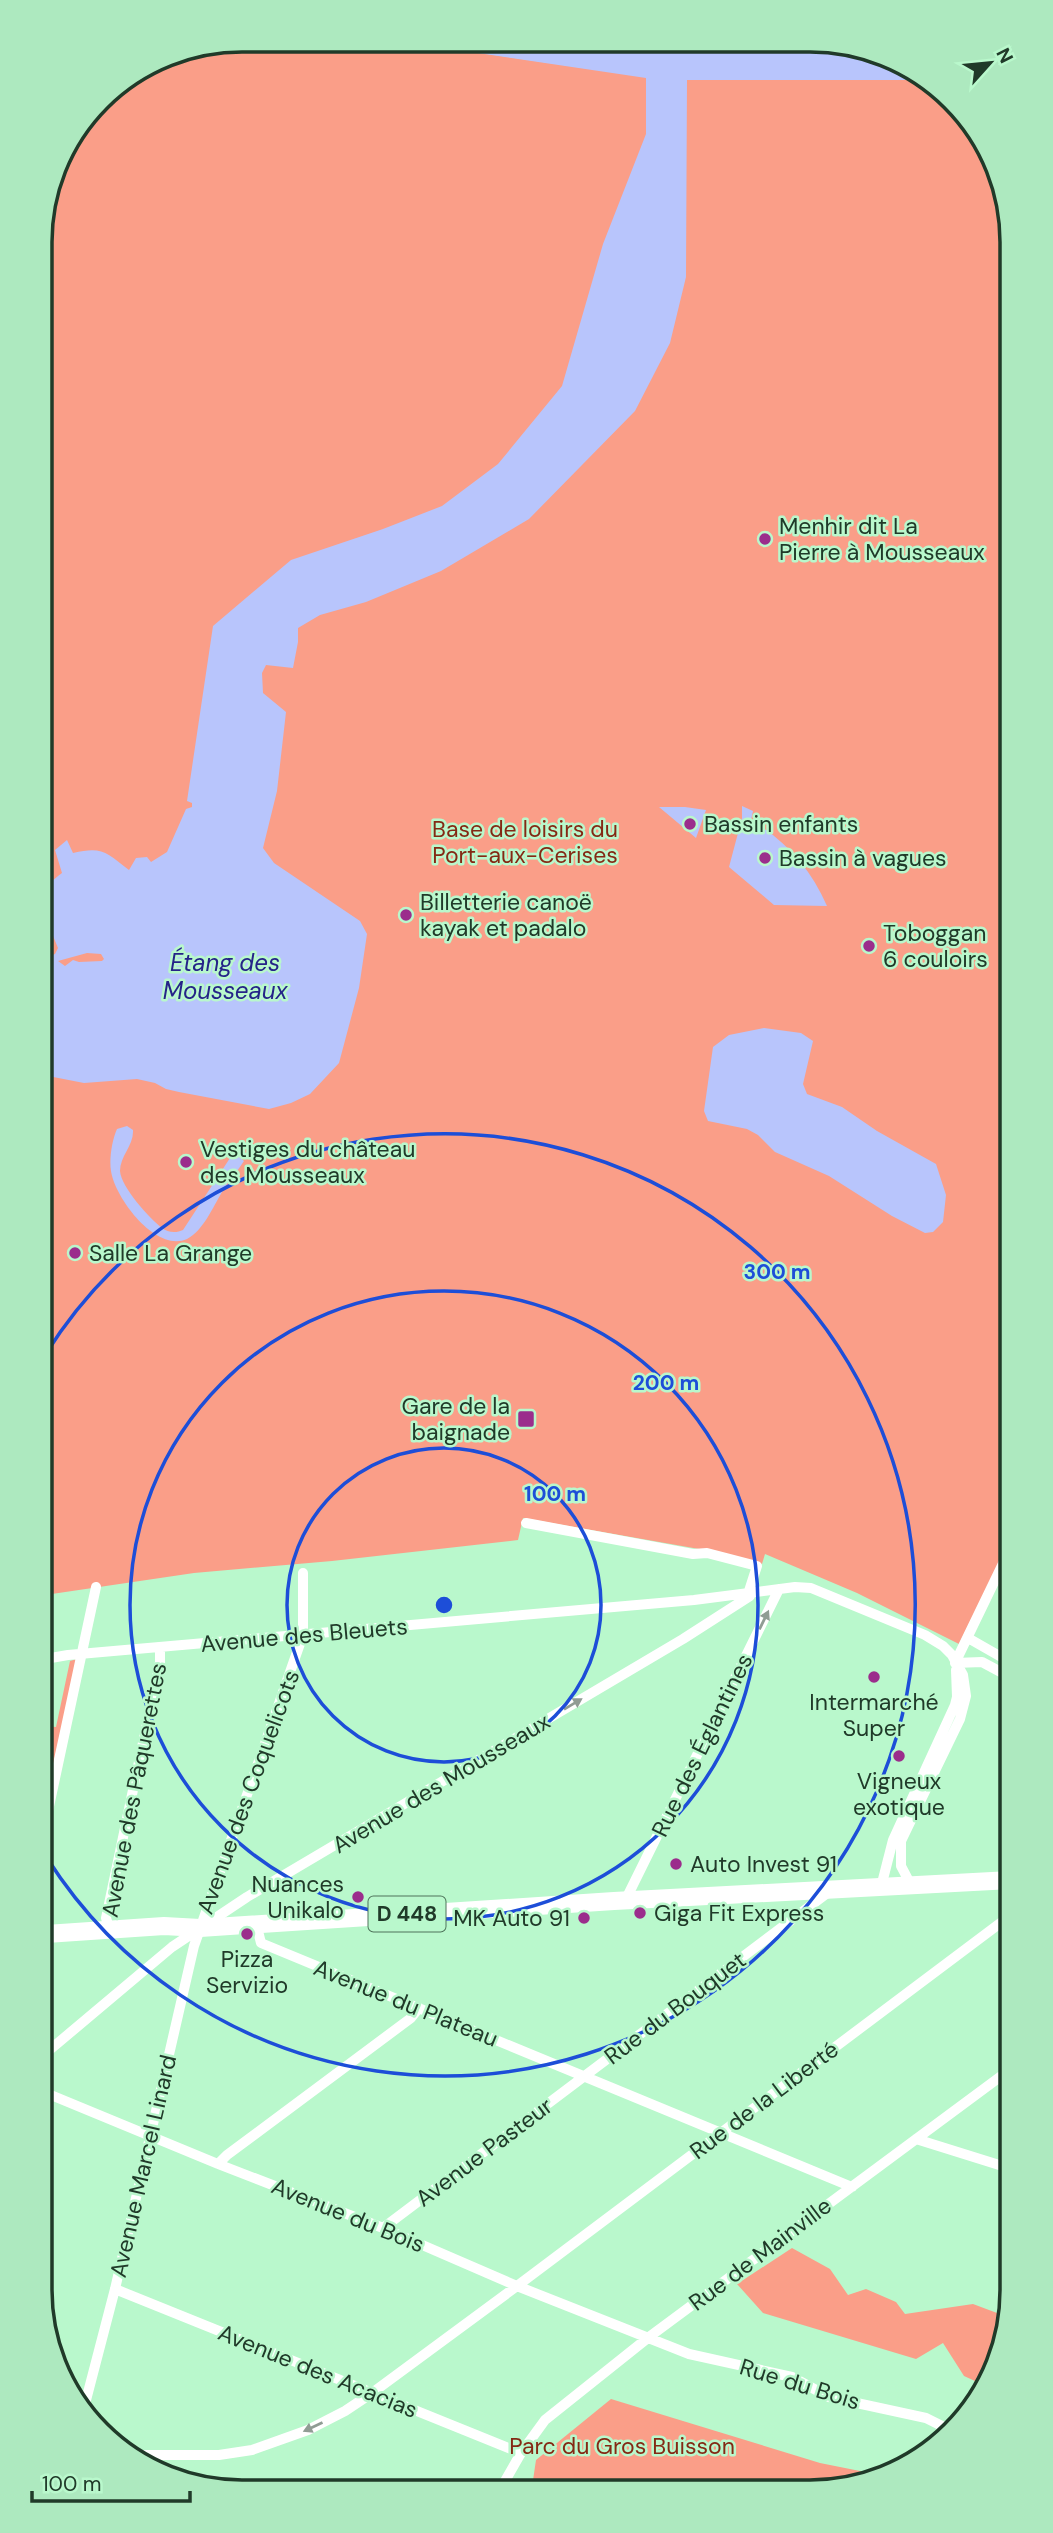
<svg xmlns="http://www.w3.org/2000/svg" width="1053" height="2533" viewBox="0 0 1053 2533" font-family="'DM Sans',sans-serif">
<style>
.green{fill:#fa9e88}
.water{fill:#b8c5fc;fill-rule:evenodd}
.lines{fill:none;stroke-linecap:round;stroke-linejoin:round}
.minor{stroke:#fff;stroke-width:10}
.primary{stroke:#fff;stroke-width:18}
.oneway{fill:#909c94}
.ring{fill:none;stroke:#1d4ed8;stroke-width:3.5}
.poi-dot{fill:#9b2d8c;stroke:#b9f8cc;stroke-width:2.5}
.labels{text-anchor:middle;stroke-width:5;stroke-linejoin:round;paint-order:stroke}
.shield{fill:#b9f8cc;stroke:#4e735a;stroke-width:2}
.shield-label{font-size:21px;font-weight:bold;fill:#203a29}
.poi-label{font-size:23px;fill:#203a29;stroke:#b9f8cc;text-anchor:start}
.park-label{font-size:23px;fill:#842914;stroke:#b9f8cc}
.street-label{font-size:23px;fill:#203a29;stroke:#b9f8cc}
.water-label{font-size:24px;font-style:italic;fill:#252388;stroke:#b9f8cc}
.rim{fill:none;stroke:#203a29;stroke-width:3.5}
.centre{fill:#1d4ed8;stroke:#b9f8cc;stroke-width:3.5}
.ring-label{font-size:21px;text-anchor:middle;font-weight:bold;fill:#1d4ed8;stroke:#b9f8cc;stroke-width:5;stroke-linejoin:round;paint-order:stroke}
</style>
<rect width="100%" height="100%" fill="#b9f8cc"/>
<path class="green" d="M242 40 397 41 646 77 917 80 953 99 1006 190 1007 485 1004 569 1007 591 1010 1540 959 1644 857 1593 765 1554 762 1564 699 1549 523 1518 518 1540 332 1561 194 1573 45 1595 41 229 61 152 109 91 165 55Z
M77 1659 45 1801V1726L56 1727 70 1661Z
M792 2248 830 2269 848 2295 866 2289 896 2302 905 2314 973 2304 997 2313 1011 2311 998 2368 986 2386 964 2376 943 2343 916 2359 763 2313 737 2284Z
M611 2399 820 2463 880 2475 863 2486 532 2487 536 2460Z"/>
<path class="water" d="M397 41 850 44 917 80H687L686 277 670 343 635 411 529 519 441 571 366 602 320 615 298 628V642L293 668 266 665 262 673 263 693 286 712 277 791 263 848 274 863 360 921 367 934 359 988 339 1063 310 1094 291 1103 269 1109 179 1092 166 1089 155 1083 137 1079 84 1083 43 1075V959L55 954 58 948 51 931 53 920 43 915C43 892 43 887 62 873L55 850 67 840 73 853C102 846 106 852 129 870L136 858 147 857 151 862 167 852 186 809 192 807V803L187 801 213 626 291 560 383 529 442 506 498 464 562 386 603 244 646 134V78ZM87 953 101 954 104 959 102 961 79 962 73 960 65 966 58 961Z
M742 806 753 811 751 820C786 841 811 869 827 906L774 905 729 867 742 818Z
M659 807H685L706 810 696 838Z
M764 1028 801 1033 813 1041 803 1084 807 1094 842 1107 877 1131 936 1164 946 1195 943 1222 933 1232 925 1233 892 1216 829 1176 775 1152 758 1135 747 1129 708 1121 704 1111 713 1047 729 1035Z
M127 1126 133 1130C134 1145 120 1156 120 1171 121 1187 150 1219 162 1228 168 1233 177 1233 183 1230L230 1158 239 1157 244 1161C237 1172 228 1181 222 1192 213 1207 203 1231 187 1239 156 1253 115 1198 111 1171 109 1159 112 1140 117 1129Z"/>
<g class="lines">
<path class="minor" d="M526 1523 693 1554 707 1553 757 1566 748 1594
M997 1577 1010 1584
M968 1638 1010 1662
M45 1659 68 1655 694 1600 795 1587 811 1588 925 1635 943 1646 952 1655 963 1675 966 1696 960 1719 901 1841V1866L911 1885
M955 1663 1010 1549
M955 1663 982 1662 1010 1677
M45 1825 96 1587
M881 1887 893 1840 955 1705 957 1697 956 1670
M625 1901 779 1589
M256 1923 261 1943 852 2187
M110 1931 106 1918 160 1662V1649
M46 2053 172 1947 247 1897 683 1639 750 1596
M46 2093 218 2164 383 2228 517 2286 689 2354 792 2377 829 2397 926 2418 952 2431
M916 2139 1012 2169
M218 2164 227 2155 411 2018 419 2008
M383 2228 830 1891
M115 2289 521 2453
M47 2326 61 2365
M85 2404 115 2289 194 1946 303 1635V1573
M135 2455H219L252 2450 308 2430 345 2411 372 2393 517 2286 1011 1915
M187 2481 207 2489
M501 2488 521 2453 545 2420 649 2337 1012 2068"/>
<path class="primary" d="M46 1934 164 1926 200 1928 614 1901 1011 1880"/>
</g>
<defs><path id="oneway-solid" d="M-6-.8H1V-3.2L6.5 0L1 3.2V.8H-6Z" transform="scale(1.75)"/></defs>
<g class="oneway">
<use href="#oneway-solid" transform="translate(764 1620) rotate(-64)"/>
<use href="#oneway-solid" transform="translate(573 1704) rotate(-31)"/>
<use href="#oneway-solid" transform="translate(313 2427) rotate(155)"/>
</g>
<g class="ring">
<circle cx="444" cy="1605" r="157"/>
<circle cx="444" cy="1605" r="314"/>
<path d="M45 1355A471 471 0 1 1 47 1858"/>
</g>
<g class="poi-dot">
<circle cx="765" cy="539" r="7"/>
<circle cx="690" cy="824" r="7"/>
<circle cx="765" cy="858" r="7"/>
<circle cx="406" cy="915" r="7"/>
<circle cx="869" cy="946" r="7"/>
<circle cx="186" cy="1162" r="7"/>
<circle cx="75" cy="1253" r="7"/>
<rect x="517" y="1410" width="18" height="18" rx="3.5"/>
<circle cx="874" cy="1677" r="7"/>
<circle cx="899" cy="1756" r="7"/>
<circle cx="676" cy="1864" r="7"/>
<circle cx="358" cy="1897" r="7"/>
<circle cx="640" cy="1913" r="7"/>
<circle cx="584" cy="1918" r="7"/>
<circle cx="247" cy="1934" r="7"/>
</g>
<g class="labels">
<rect class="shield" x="368.5" y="1896.5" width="77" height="35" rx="5"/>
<g class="shield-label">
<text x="407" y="1921">D 448</text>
</g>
<g class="poi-label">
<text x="779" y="534">Menhir dit La<tspan x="779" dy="26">Pierre à Mousseaux</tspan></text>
<text x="704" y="832">Bassin enfants</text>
<text x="779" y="866">Bassin à vagues</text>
<text x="420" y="910">Billetterie canoë<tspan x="420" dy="26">kayak et padalo</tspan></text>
<text x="883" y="941">Toboggan<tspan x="883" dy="26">6 couloirs</tspan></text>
<text x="200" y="1157">Vestiges du château<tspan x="200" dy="26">des Mousseaux</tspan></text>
<text x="89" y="1261">Salle La Grange</text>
<text x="510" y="1414" text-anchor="end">Gare de la<tspan x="510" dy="26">baignade</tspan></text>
<text x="874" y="1710" text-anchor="middle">Intermarché<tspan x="874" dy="26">Super</tspan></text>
<text x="899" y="1789" text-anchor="middle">Vigneux<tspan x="899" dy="26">exotique</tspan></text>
<text x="690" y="1872">Auto Invest 91</text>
<text x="344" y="1892" text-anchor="end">Nuances<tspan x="344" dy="26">Unikalo</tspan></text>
<text x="654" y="1921">Giga Fit Express</text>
<text x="570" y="1926" text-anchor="end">MK Auto 91</text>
<text x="247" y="1967" text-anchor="middle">Pizza<tspan x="247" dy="26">Servizio</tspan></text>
</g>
<g class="park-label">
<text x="525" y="837">Base de loisirs du<tspan x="525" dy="26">Port-aux-Cerises</tspan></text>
<text x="622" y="2454">Parc du Gros Buisson</text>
</g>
<g class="street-label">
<text transform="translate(304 1635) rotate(-5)" y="8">Avenue des Bleuets</text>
<text transform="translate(702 1745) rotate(-64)" y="8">Rue des Églantines</text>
<text transform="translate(441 1783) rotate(-31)" y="8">Avenue des Mousseaux</text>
<text transform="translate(134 1790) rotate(-79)" y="8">Avenue des Pâquerettes</text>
<text transform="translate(248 1792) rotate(-70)" y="8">Avenue des Coquelicots</text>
<text transform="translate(406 2003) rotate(22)" y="8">Avenue du Plateau</text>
<text transform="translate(675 2008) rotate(-37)" y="8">Rue du Bouquet</text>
<text transform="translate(764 2100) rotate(-37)" y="8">Rue de la Liberté</text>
<text transform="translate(484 2152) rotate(-37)" y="8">Avenue Pasteur</text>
<text transform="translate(143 2166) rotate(-77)" y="8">Avenue Marcel Linard</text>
<text transform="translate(348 2215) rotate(22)" y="8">Avenue du Bois</text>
<text transform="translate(760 2254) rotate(-37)" y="8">Rue de Mainville</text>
<text transform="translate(318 2371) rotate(22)" y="8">Avenue des Acacias</text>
<text transform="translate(800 2384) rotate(17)" y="8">Rue du Bois</text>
</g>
<g class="water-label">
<text x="225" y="971">Étang des<tspan x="225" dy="28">Mousseaux</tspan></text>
</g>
</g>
<path d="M0 0H1053V2533H0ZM242 52H810A190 190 0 0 1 1000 242V2290A190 190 0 0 1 810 2480H242A190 190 0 0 1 52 2290V242A190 190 0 0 1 242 52Z" fill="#ade9bf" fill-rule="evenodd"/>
<path class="rim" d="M242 52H810A190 190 0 0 1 1000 242V2290A190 190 0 0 1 810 2480H242A190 190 0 0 1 52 2290V242A190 190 0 0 1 242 52Z"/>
<circle cx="444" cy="1605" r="10" class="centre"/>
<g class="ring-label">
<text x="777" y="1279">300 m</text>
<text x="666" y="1390">200 m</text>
<text x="555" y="1501">100 m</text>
</g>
<g transform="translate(990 63) rotate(63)" stroke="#b9f8cc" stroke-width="5" paint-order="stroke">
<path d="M0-5L12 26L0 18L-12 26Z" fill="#203a29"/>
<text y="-10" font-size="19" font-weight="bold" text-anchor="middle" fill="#203a29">N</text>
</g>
<path d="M32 2491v10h158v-10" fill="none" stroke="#203a29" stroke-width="3.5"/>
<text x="42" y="2491" font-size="21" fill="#203a29" stroke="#b9f8cc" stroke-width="5" paint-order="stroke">100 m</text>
</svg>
